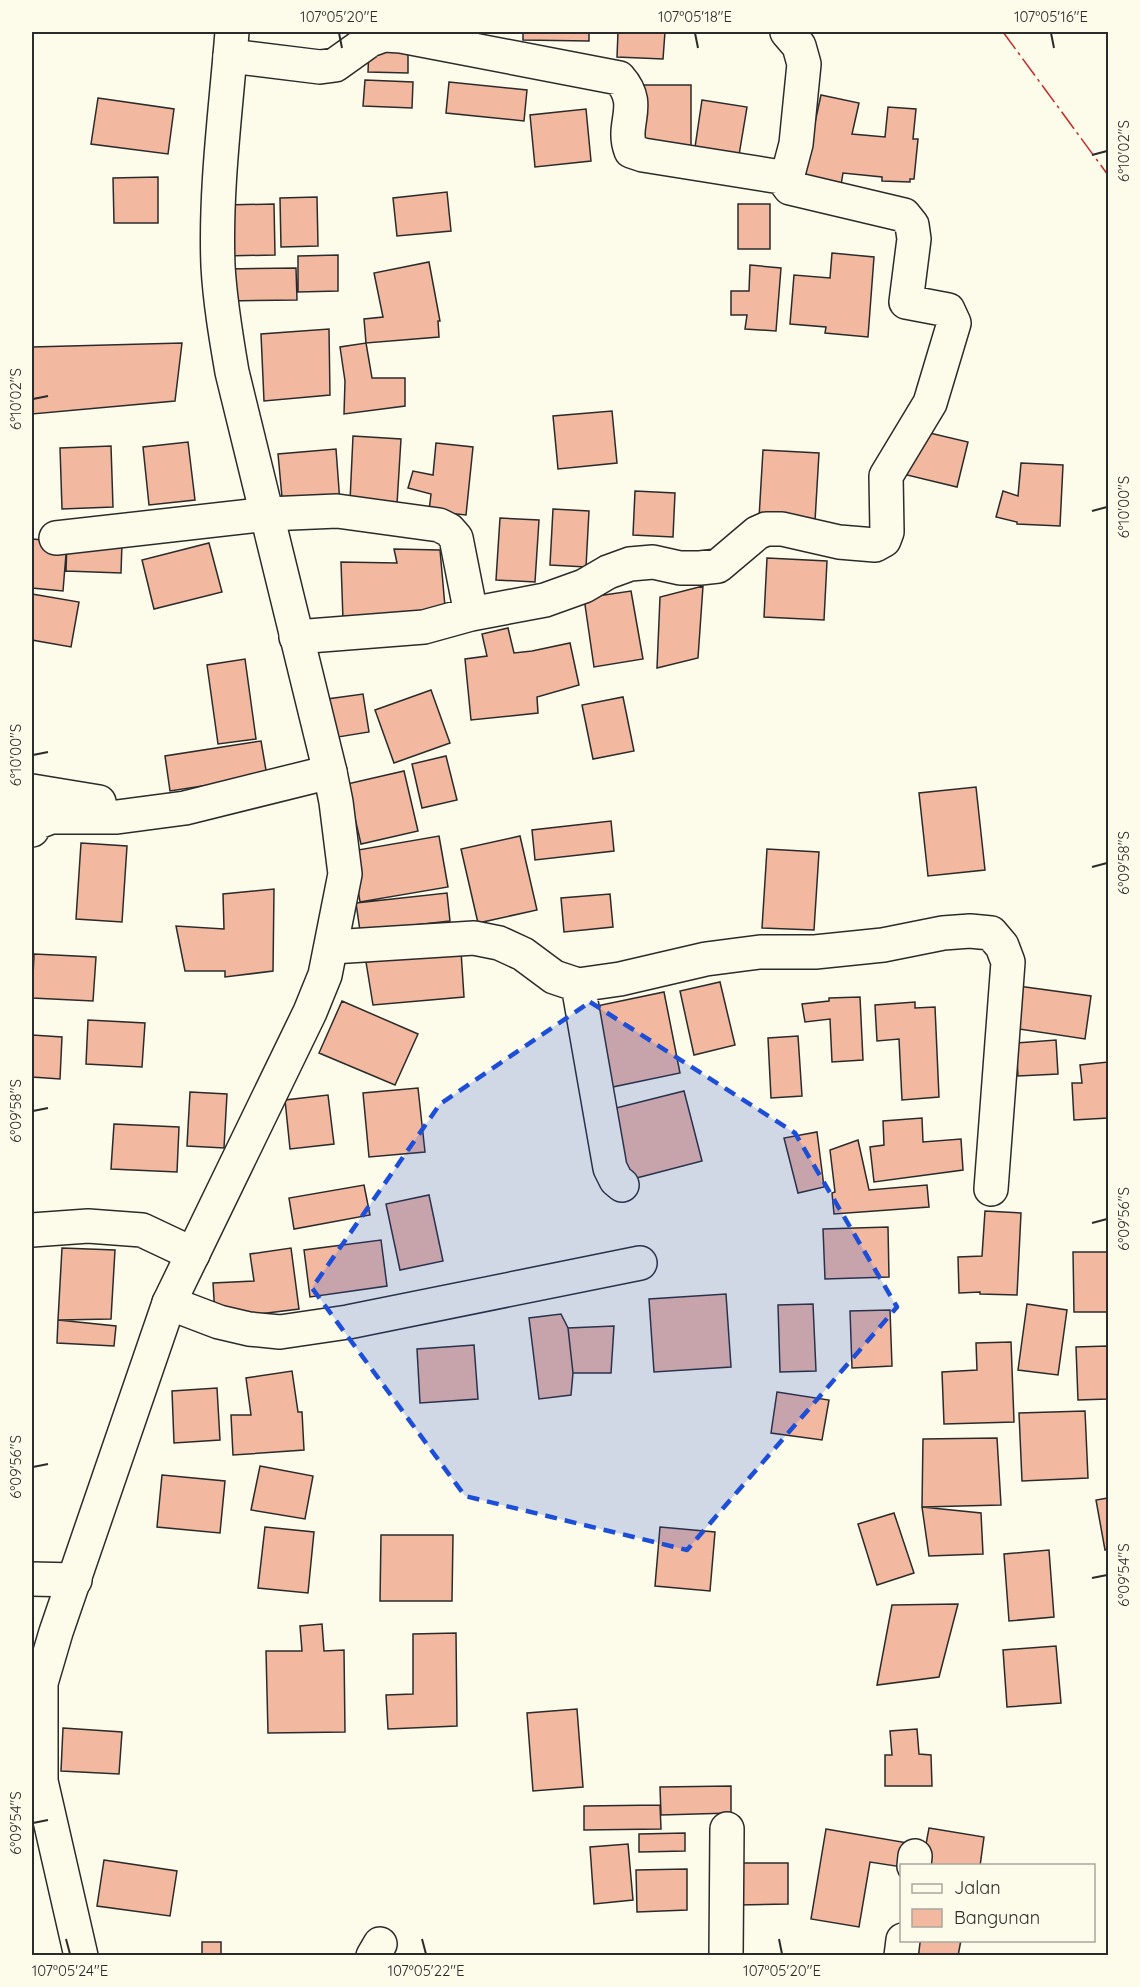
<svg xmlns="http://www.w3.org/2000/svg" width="1140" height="1987" viewBox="0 0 1140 1987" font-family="Quicksand,sans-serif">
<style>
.building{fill:#f2b8a0;stroke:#2b2b2b;stroke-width:1.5}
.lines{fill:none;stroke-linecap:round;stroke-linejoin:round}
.minor-casing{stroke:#2b2b2b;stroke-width:36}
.tertiary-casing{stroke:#2b2b2b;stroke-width:36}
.minor{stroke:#fdfbea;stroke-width:33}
.tertiary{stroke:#fdfbea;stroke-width:33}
.power{stroke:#c62828;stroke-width:1.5;stroke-dasharray:21 4.5 3 4.5;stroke-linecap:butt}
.marked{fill:#1d4ed8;fill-opacity:0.2;stroke:#1d4ed8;stroke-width:4.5;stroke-dasharray:12 8;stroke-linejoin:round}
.ticks{fill:none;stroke:#2b2b2b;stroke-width:2}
.neatline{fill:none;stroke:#2b2b2b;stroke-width:2}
.ticks-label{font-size:15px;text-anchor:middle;fill:#2b2b2b}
</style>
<rect width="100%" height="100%" fill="#fdfbea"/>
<path class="building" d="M523 32H589V41L523 40Z
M618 32H665L663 59 617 57Z
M369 47 408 48V73L368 72Z
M365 80 413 82 412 108 363 106Z
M449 82 527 90 524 121 446 113Z
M644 85H691V148L645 149Z
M821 95 859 103 852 134 885 137 888 107 916 109 913 139H918L914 179H910V182L882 181V177L843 173 841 185 803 177Z
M98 98 174 109 168 154 91 144Z
M702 100 747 107 738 161 694 154Z
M586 109 591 161 535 167 530 115Z
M158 177V223H114L113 178Z
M447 192 451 231 397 236 393 198Z
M317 197 318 246 281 247 280 198Z
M274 204 275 255 224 256 223 205Z
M738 204H770V249H738Z
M832 253 874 257 868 337 825 333 826 327 790 324 794 275 830 278Z
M338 255V291L298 292V256Z
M429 262 440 321H438L439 337 366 343 364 319 383 317 374 273Z
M750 265 781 268 776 331 745 329 747 315H731V291H749Z
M296 268 297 300 227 301V269Z
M329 329 330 395 264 401 261 334Z
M182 343 175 401 32 414V347Z
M366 343 372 378H405V406L344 414 345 381 340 347Z
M612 411 617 463 558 469 553 416Z
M917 430 968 442 957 487 907 475Z
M353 436 401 439 397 504 350 501Z
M188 442 195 500 149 505 143 447Z
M436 443 473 447 466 515 429 511 431 494 408 488 413 471 433 475Z
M111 446 113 507 62 509 60 448Z
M336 449 340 503 283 508 278 454Z
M763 450 819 453 815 521 759 518Z
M1021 463 1063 465 1060 526 1017 524V522L996 517 1003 491 1018 496Z
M635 491 675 493 673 537 633 535Z
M553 509 589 511 586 567 550 565Z
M500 518 539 520 535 582 496 580Z
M32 539 67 542 63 591 32 588Z
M67 542 122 543 121 573 66 571Z
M209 543 222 592 154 609 142 560Z
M394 549 440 550 446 618 343 620 341 562 397 563Z
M767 558 827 561 824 620 764 617Z
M703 586 698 658 657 668 660 597Z
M631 591 643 659 594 667 584 598Z
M32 594 79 602 71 647 32 640Z
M508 628 514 653 532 651 570 643 579 685 537 697 538 713 471 720 465 659 487 656 482 634Z
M245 659 256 739 218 744 207 665Z
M431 690 450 743 394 763 375 710Z
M363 694 369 732 326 739 320 700Z
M623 697 634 751 593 759 582 705Z
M261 741 267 776 170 791 165 756Z
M446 756 457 800 422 808 412 764Z
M404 771 418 831 361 844 347 784Z
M976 787 985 870 928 876 919 793Z
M611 821 614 851 535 860 532 830Z
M439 836 448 887 360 902 352 851Z
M520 836 537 910 478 923 461 849Z
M81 843 127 846 122 922 76 919Z
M767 849 819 852 814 930 762 928Z
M274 889 273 971 225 977V971H185L176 926 224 929 223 894Z
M447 893 450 921 360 931 356 903Z
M610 894 613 927 564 932 561 898Z
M461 951 464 997 373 1005 366 962Z
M34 954 96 957 93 1001 32 998Z
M720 982 735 1045 694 1055 680 991Z
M1018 986 1091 996 1085 1039 1012 1028Z
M664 992 680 1073 603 1089 587 1008Z
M860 997 863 1060 832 1062 830 1019 805 1022 802 1004 829 1001V998Z
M342 1001 418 1034 395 1085 319 1053Z
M915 1002V1008L935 1007 939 1097 902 1100 899 1039 877 1041 875 1005Z
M88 1020 145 1023 142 1067 86 1064Z
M32 1035 62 1037 60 1079 32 1077Z
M798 1036 802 1096 771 1098 768 1038Z
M1056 1040 1058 1074 1018 1076 1016 1043Z
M1108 1062V1118L1074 1120 1072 1083H1082L1080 1065Z
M418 1088 425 1152 369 1157 363 1093Z
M684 1091 702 1161 625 1181 608 1110Z
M190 1092 227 1094 224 1148 187 1146Z
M328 1095 334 1144 290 1149 285 1100Z
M922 1118 923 1142 961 1139 963 1170 874 1182 870 1147 884 1145 883 1121Z
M114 1124 179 1127 177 1172 111 1169Z
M817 1132 824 1187 798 1193 784 1138Z
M858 1140 869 1190 927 1185 929 1207 834 1214 832 1193 835 1192 830 1150Z
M364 1185 370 1215 294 1229 289 1198Z
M429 1195 443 1261 400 1270 386 1204Z
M985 1211 1021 1213 1017 1295 980 1294V1292L959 1293 958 1257 982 1256Z
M888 1227 889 1277 825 1279 823 1229Z
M381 1240 387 1286 310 1297 304 1250Z
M62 1248 115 1250 111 1319 58 1320Z
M291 1248 299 1309 259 1314 215 1315 213 1283 254 1281 250 1254Z
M1073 1252H1108V1312H1074Z
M726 1294 731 1367 654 1372 649 1299Z
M813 1304 816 1371 780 1372 778 1305Z
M1027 1304 1067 1310 1058 1375 1018 1370Z
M890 1310 892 1366 852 1368 850 1311Z
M561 1314 568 1328 573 1373 571 1395 539 1399 529 1318Z
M58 1320 116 1326 114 1346 57 1343Z
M614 1326 611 1373H573L568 1328Z
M1011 1342 1014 1422 944 1424 942 1372 977 1370 976 1343Z
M474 1345 478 1399 420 1403 417 1349Z
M1107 1346 1108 1399 1078 1400 1076 1347Z
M292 1371 298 1412H302L304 1450 233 1455 231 1415H251L246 1378Z
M217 1388 220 1440 174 1443 172 1391Z
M777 1392 829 1400 822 1440 771 1433Z
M1085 1411 1088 1478 1022 1481 1019 1413Z
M997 1438 1001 1505 922 1507 923 1439Z
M260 1466 313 1476 305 1519 251 1510Z
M162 1475 225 1481 220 1533 157 1527Z
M1108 1498V1549L1105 1550 1096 1500Z
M922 1507 981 1513 983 1554 929 1556Z
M894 1513 914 1573 877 1585 858 1524Z
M265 1527 314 1532 308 1593 258 1588Z
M660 1527 715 1532 710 1591 655 1586Z
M381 1535H453L452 1601H380Z
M1049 1550 1054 1617 1009 1621 1004 1554Z
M958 1604 939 1677 877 1685 892 1605Z
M322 1624 324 1651 344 1650 345 1732 268 1733 266 1651H302L300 1626Z
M456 1633 457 1726 388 1729 386 1695 413 1694V1634Z
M1056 1646 1061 1703 1007 1707 1003 1650Z
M577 1709 583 1787 533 1791 527 1713Z
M63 1728 122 1732 119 1774 61 1771Z
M917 1729 919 1754 931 1755 932 1786H885V1755H892L890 1731Z
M731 1786V1813L661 1815 660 1787Z
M660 1805 661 1829 584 1830V1806Z
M929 1828 984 1837 980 1866H922Z
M826 1829 908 1843 902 1867 870 1862 859 1927 811 1919Z
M685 1833V1851L639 1852V1834Z
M628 1844 633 1900 594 1904 590 1847Z
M104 1860 177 1871 170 1916 97 1906Z
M736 1863H788V1904L737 1905Z
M687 1869V1910L637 1912 636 1870Z
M908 1940H961L958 1956H905Z
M202 1942H221V1956H202Z"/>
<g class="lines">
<g class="minor-casing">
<path id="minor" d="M230 56 320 67 335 65 370 40 384 35 401 36 619 78C644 106 620 123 631 151L643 155 787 178
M56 538 268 514 337 511 439 525 449 530 456 538 471 614
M296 637 424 627 471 614 545 600 584 586 608 572 630 564 653 562 680 568H700L718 566 757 533 766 529H782L839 542 875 545 884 540 887 532 886 476 930 403 954 323 948 310 906 302 914 239 912 225 904 215 790 188 787 184V178L796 144 804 64 799 46 787 32
M32 791 99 802
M32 830 36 823 51 817H117L185 808 330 772
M332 947 474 938 499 943 523 954 554 977 578 985 620 979 706 959 760 952H815L883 945 943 933 970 931 991 933 1002 946 1008 962 991 1189
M578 985 610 1168 616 1180 622 1185
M32 1230 88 1226 142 1230 193 1254
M169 1303 219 1322 249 1329 280 1332 348 1322 640 1263
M32 1579 75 1580
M914 1866 915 1856
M373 1956 380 1944
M726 1956 727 1829
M901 1956 903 1940"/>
</g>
<g class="tertiary-casing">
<path id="tertiary" d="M81 1956 41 1781V1683L56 1632 169 1303 310 1012 325 975 345 874 336 802 330 772 232 372C226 337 220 302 218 266 215 188 226 109 232 32"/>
</g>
<use href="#minor" class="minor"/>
<use href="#tertiary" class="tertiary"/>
<path class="power" d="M1003 32 1108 175"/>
</g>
<path class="marked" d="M590 1002 795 1133 897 1307 687 1550 465 1496 312 1288 440 1104Z"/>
<path class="ticks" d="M339 33 342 48M695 33 698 48M1051 33 1054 48M1092 155 1107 151M33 399 48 396M1092 511 1107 507M33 755 48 752M1092 867 1107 863M33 1111 48 1108M1092 1223 1107 1219M33 1467 48 1464M1092 1578 1107 1575M33 1823 48 1820M66 1939 70 1954M422 1939 426 1954M779 1939 782 1954"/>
<rect width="1140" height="1987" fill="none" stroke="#fdfbea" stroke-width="66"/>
<rect x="900" y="1864" width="195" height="78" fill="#fdfbea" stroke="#a9a89e" stroke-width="1.5"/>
<rect x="912" y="1884" width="30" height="9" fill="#fdfbea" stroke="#a9a89e" stroke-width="1.5"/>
<text x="954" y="1894" font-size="18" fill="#2b2b2b">Jalan</text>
<rect x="912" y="1909" width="30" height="18" fill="#f2b8a0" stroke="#a9a89e" stroke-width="1.5"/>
<text x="954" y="1924" font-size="18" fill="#2b2b2b">Bangunan</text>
<rect x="33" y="33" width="1074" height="1921" class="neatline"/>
<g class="ticks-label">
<text x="339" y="22">107°05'20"E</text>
<text x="695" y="22">107°05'18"E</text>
<text x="1051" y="22">107°05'16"E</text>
<text transform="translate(1124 151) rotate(-90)" y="5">6°10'02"S</text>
<text transform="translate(16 399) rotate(-90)" y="5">6°10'02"S</text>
<text transform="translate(1124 507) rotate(-90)" y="5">6°10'00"S</text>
<text transform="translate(16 755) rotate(-90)" y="5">6°10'00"S</text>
<text transform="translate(1124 863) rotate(-90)" y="5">6°09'58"S</text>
<text transform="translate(16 1111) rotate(-90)" y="5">6°09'58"S</text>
<text transform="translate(1124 1219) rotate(-90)" y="5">6°09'56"S</text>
<text transform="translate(16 1467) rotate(-90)" y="5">6°09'56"S</text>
<text transform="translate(1124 1575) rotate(-90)" y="5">6°09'54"S</text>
<text transform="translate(16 1823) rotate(-90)" y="5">6°09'54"S</text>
<text x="70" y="1976">107°05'24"E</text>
<text x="426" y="1976">107°05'22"E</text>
<text x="782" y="1976">107°05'20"E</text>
</g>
</svg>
